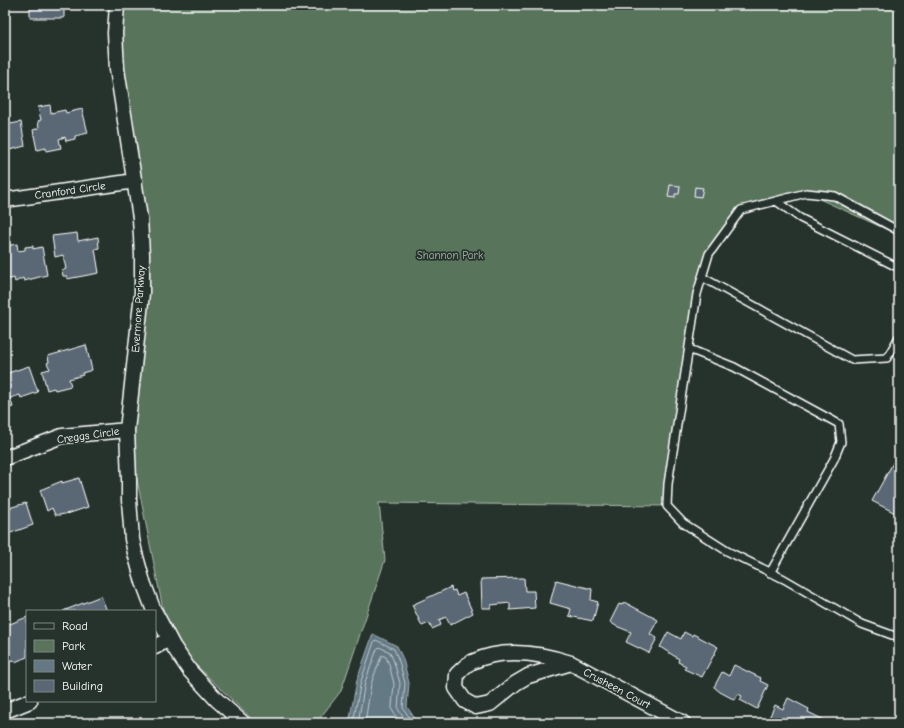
<svg xmlns="http://www.w3.org/2000/svg" width="904" height="728" viewBox="0 0 904 728" font-family="'Comic Neue',sans-serif">
<style>
.green{fill:#59745b;stroke:#acbaad}
.water{fill:#647984;stroke:#a2afb5}
.lines{fill:none;stroke-linecap:round;stroke-linejoin:round}
.shore{stroke:#c1c9ce;stroke-width:1}
.building{fill:#5a6774;stroke:#fff}
.service-casing{stroke:#fff;stroke-width:10}
.minor-casing{stroke:#fff;stroke-width:17}
.service{stroke:#26332d;stroke-width:7}
.minor{stroke:#26332d;stroke-width:14}
.labels{text-anchor:middle;stroke-width:3.5;stroke-linejoin:round;paint-order:stroke}
.street-label{font-size:11px;fill:#fff;stroke:#26332d}
.park-label{font-size:11px;fill:#acbaad;stroke:#26332d}
</style>
<rect width="100%" height="100%" fill="#26332d"/>
<filter id="ink" filterUnits="userSpaceOnUse"><feTurbulence type="fractalNoise" baseFrequency=".025" numOctaves="2"/><feDisplacementMap in="SourceGraphic" scale="8" xChannelSelector="R" yChannelSelector="G"/><feConvolveMatrix kernelMatrix="1 2 1 2 8 2 1 2 1" color-interpolation-filters="sRGB"/></filter>
<g filter="url(#ink)">
<path class="green" d="M119 5H899V235L806 193 741 210 709 254 697 294 667 506 379 503 385 560 341 691 316 723H256L169 639 127 430 142 293 116 46Z"/>
<path class="water" d="M373 634 397 646 403 659 409 683 407 707 418 723H349L357 680Z"/>
<g class="lines">
<path class="shore" d="M353 723 361 681 374 642 376 640 394 649 399 661 405 683 403 708 413 723
M358 723 365 682 377 649 379 647 390 652 394 662 400 683 398 709 407 723
M365 723 371 684 381 657 382 655 386 657 389 664 394 684 392 706V710L400 723"/>
</g>
<path class="building" d="M30 5H64V18H30Z
M50 105 51 113 65 110 66 113 82 109 88 133 75 136V139L66 141 65 137 59 139 61 148 46 151V148L37 150 33 130 39 128 38 121 41 120 38 107Z
M21 122 25 146 6 151 5 148V125Z
M670 185 680 186 679 194H675V198L668 197Z
M695 187 703 188 701 197 694 196Z
M77 233 78 241 98 237 99 248 95 249 99 273 67 279V276H63L62 270 66 269 63 255 55 257 52 236Z
M17 244 18 251 25 250V247L33 246V249L42 247 47 275 24 281 23 278 15 282 14 278 6 280 5 272V246Z
M86 345 92 370 82 373 83 375 69 379 71 386 55 390 54 388 47 390 42 371 50 369 47 363 49 362 48 356Z
M29 366 38 392 21 398 20 395 10 398 13 407 5 409V374Z
M899 452V515L872 501Z
M79 478 88 507 70 513 59 515H55L52 508 47 511 40 490 62 481V483Z
M26 503 33 525 5 535V509Z
M524 578 525 591H534L535 608 510 610V603L491 605V608H482L481 579Z
M556 580 592 589 591 600 598 602 593 621 569 616 571 609 550 603Z
M451 587 452 591 455 590 457 596 464 593 473 613 450 625 446 617 439 620 441 625 432 629 429 623 422 626 412 605Z
M101 596 107 611H63Z
M624 602 658 620 650 634 657 638 649 653 626 642 631 632 616 626 610 622 619 604 622 605Z
M27 617V657L15 662 14 660 7 662 5 657V646L10 644 5 631V626Z
M668 632 681 639 684 632 692 636 693 634 718 647 702 677 684 669 686 666 678 662 679 659 660 647Z
M734 665 761 678 760 681 768 685 757 709 740 700 742 696 738 694 735 700 720 692 714 687 722 672 729 676Z
M788 698 809 709 808 712 824 720 823 723H774L768 720 775 705 783 709Z"/>
<g class="lines">
<g class="service-casing">
<path id="service" d="M776 201 800 218 899 268
M899 231 835 196 806 193 741 210 709 254 697 294 668 484 667 506 683 523 727 551 784 579 862 624 892 635 899 636
M702 277 852 360 887 358 899 337
M689 349 734 367 839 424 841 442 834 459 770 573"/>
</g>
<g class="minor-casing">
<path id="minor" d="M117 5 115 33 117 69 140 218 142 255V293L127 430 129 480V500L132 539 135 553 143 582 154 611
M5 200 135 181
M5 458 62 436 127 430
M155 612 173 646 190 671 217 700 243 723
M155 647 169 639
M571 663 528 676 516 683 490 704 476 707 465 701 456 688 457 674C462 670 466 664 472 662 503 647 540 653 571 663L683 723
M5 711 30 701"/>
</g>
<use href="#service" class="service"/>
<use href="#minor" class="minor"/>
</g>
</g>
<g class="labels">
<g class="street-label">
<text transform="translate(70 190) rotate(-8)" y="4">Cranford Circle</text>
<text transform="translate(138 309) rotate(-86)" y="4">Evermore Parkway</text>
<text transform="translate(88 435) rotate(-8)" y="4">Creggs Circle</text>
<text transform="translate(617 688) rotate(28)" y="4">Crusheen Court</text>
</g>
<g class="park-label">
<text x="450" y="259">Shannon Park</text>
</g>
</g>
<rect width="904" height="728" fill="none" stroke="#26332d" stroke-width="20"/>
<rect x="10" y="10" width="884" height="708" fill="none" stroke="#fff" stroke-width="1.5" filter="url(#ink)"/>
<rect x="26" y="610" width="130" height="92" fill="#26332d" stroke="#7d8581"/>
<rect x="34" y="623" width="20" height="6" fill="#26332d" stroke="#7d8581"/>
<text x="62" y="630" font-size="12" fill="#ffffff">Road</text>
<rect x="34" y="640" width="20" height="12" fill="#59745b" stroke="#7d8581"/>
<text x="62" y="650" font-size="12" fill="#ffffff">Park</text>
<rect x="34" y="660" width="20" height="12" fill="#647984" stroke="#7d8581"/>
<text x="62" y="670" font-size="12" fill="#ffffff">Water</text>
<rect x="34" y="680" width="20" height="12" fill="#5a6774" stroke="#7d8581"/>
<text x="62" y="690" font-size="12" fill="#ffffff">Building</text>
</svg>
